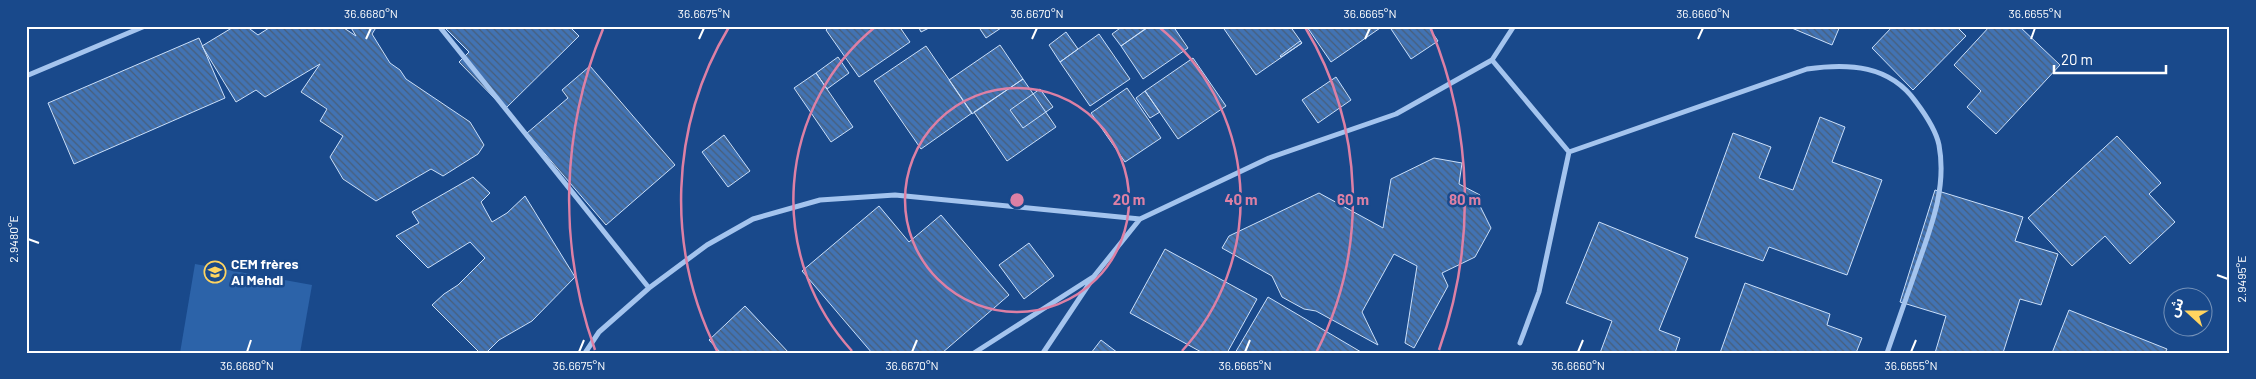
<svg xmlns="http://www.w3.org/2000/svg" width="2256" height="379" viewBox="0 0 2256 379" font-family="Barlow,'Noto Sans Arabic',sans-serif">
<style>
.park{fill:#2c63a9}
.building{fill:url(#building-back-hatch);stroke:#cadffa}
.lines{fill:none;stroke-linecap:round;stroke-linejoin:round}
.minor{stroke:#a4c4ee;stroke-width:5}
.ticks{fill:none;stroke:#fff;stroke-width:2}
.ring{fill:none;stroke:#dd80a5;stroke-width:2.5}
.labels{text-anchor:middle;stroke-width:5;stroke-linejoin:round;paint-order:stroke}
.poi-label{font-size:14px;font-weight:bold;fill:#fff;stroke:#19498b;text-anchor:start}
.centre{fill:#dd80a5;stroke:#19498b;stroke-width:2.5}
.ring-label{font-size:15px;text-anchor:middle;font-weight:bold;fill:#dd80a5;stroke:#19498b;stroke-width:5;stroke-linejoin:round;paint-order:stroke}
.neatline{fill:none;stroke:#fff;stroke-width:2}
.ticks-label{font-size:12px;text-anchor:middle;fill:#fff}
</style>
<defs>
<pattern id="building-back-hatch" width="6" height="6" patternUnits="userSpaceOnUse" patternTransform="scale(1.25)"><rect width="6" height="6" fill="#4273b3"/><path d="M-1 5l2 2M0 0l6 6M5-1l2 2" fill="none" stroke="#485e7a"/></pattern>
</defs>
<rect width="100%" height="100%" fill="#19498b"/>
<path class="park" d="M195 264 312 285 300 353H180Z"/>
<path class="building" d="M235 26H246L258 35 272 26H341L356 36 350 26H377L372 34 390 63 400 70 406 79 470 122 484 145 478 154 443 176 431 169 376 201 343 179 330 157 343 136 320 121 327 109 301 92 320 64 265 97 256 90 236 102 202 46Z
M443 26H569L579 36 505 109 459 62 469 52Z
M830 26H899L910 42 859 77 826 30Z
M918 26H933L921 32Z
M978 26H1004L986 38Z
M1123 26H1150L1121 46 1112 34Z
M1149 26H1173L1188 48 1143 79 1121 46Z
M1222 26H1290L1302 43 1256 75Z
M1309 26H1383L1331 62 1307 27Z
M1389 26H1428L1438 41 1411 59Z
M1787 26H1840L1832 45Z
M1893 26H1956L1966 36 1913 90 1872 48Z
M1990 26H2019L2060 65 1996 134 1967 107 1981 91 1954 65Z
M1066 32 1078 49 1060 62 1049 45Z
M1099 34 1130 79 1090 106 1060 62Z
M199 38 225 98 74 164 48 103Z
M1300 41 1302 43 1281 57 1280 56Z
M1000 45 1023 79 972 114 949 80Z
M926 46 972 113 921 149 874 81Z
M838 57 849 73 827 89 816 73Z
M1193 58 1226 106 1178 139 1145 91Z
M590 66 675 165 606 225 527 133 568 98 562 90Z
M816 73 853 127 831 142 794 88Z
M1336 77 1351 100 1318 123 1302 100Z
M1023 79 1056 127 1007 161 974 112Z
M1127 88 1161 138 1125 162 1091 113Z
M1040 89 1053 107 1023 128 1010 110Z
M1145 91 1160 112 1150 118 1136 98Z
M1820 117 1845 127 1832 162 1882 180 1847 275 1769 247 1763 261 1695 237 1733 133 1771 147 1759 178 1793 190Z
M724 135 750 171 728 187 702 152Z
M2117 136 2161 183 2149 194 2175 222 2130 264 2105 236 2072 266 2028 218Z
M1434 158 1462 163 1459 184 1480 195 1478 202 1491 228 1475 257 1442 273 1448 286 1414 348 1405 343 1417 266 1394 254 1362 312 1378 345 1316 311 1304 309 1282 297 1272 276 1222 248 1229 236 1319 193 1383 228 1391 179Z
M473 177 490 193 481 202 492 222 507 213 525 196 575 277 532 321 499 340 486 353H480L432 305 444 294 458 285 485 258 470 242 428 268 396 236 419 223 412 212Z
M1935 190 2023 217 2015 241 2058 254 2041 305 2020 299 2003 353H1935L1946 316 1900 302Z
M879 206 909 242 941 215 1009 295 942 353H872L802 271Z
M1599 222 1688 258 1659 330 1680 338 1675 353H1600L1612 321 1566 303Z
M1029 243 1054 276 1024 299 999 265Z
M1165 249 1257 299 1227 353H1203L1130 313Z
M1745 283 1830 314 1827 325 1862 338 1856 353H1720Z
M1268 297 1361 352V353H1235Z
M745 306 789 353H721L709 340Z
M2069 310 2167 349 2165 353H2052Z
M1101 340 1118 353H1091Z"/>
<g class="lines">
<path class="minor" d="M439 26 649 288
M1492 60 1569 152 1807 69C1849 63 1890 65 1916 102 1925 114 1936 130 1939 145 1947 188 1931 227 1917 267 1907 295 1897 324 1887 353
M26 76 145 26
M1520 343 1539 292 1569 152
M585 353 599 332 649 288 707 245 753 219 820 200 895 195 1140 219
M974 353 1093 277
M1043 353 1095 275 1140 219 1269 158 1396 114 1492 60 1514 26"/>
</g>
<path class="ticks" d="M366 39 371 28M699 39 704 28M1032 39 1037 28M1365 39 1370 28M1698 39 1703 28M2031 39 2035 28M28 239 39 243M2217 275 2228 279M247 352 251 340M579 352 584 340M912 352 917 340M1245 352 1250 340M1578 352 1583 340M1911 352 1916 340"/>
<g class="ring">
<circle cx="1017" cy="200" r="112"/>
<path d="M852 351A224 224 0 0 1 875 27M1159 27A224 224 0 0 1 1182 351"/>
<path d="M718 353A336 336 0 0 1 729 27M1305 27A336 336 0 0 1 1316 353"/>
<path d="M595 350A448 448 0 0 1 603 29M1431 29A448 448 0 0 1 1439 350"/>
</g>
<defs>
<g id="school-ring" transform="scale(1.125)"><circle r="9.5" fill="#19498b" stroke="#ffd460" stroke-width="1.5"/><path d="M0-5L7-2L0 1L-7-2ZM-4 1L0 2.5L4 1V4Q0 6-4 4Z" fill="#ffd460"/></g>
</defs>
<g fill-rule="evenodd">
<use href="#school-ring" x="215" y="272"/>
</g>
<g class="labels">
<g class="poi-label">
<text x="231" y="269">CEM frères<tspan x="231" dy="16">Al Mehdi</tspan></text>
</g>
</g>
<circle cx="1017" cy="200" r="8" class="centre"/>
<g class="ring-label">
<text x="1129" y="205">20 m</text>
<text x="1241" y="205">40 m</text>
<text x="1353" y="205">60 m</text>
<text x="1465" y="205">80 m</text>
</g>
<rect width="2256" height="379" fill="none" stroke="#19498b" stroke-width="55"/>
<g transform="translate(2188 312) rotate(291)"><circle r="24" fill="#19498b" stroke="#7592b9"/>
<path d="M0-4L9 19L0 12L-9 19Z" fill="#ffd460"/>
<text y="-8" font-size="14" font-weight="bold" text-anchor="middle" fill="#ffffff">ش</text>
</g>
<path d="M2054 65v8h112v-8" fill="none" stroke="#ffffff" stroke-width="2.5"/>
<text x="2061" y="65" font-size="15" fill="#ffffff" stroke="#19498b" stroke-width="4" paint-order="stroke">20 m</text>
<rect x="28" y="28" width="2200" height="324" class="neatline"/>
<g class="ticks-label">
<text x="371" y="18">36.6680°N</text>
<text x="704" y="18">36.6675°N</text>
<text x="1037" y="18">36.6670°N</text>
<text x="1370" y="18">36.6665°N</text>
<text x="1703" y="18">36.6660°N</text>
<text x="2035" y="18">36.6655°N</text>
<text transform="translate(14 239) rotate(-90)" y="4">2.9480°E</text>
<text transform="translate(2242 279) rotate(-90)" y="4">2.9495°E</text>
<text x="247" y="370">36.6680°N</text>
<text x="579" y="370">36.6675°N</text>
<text x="912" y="370">36.6670°N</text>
<text x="1245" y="370">36.6665°N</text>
<text x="1578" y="370">36.6660°N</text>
<text x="1911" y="370">36.6655°N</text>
</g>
</svg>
